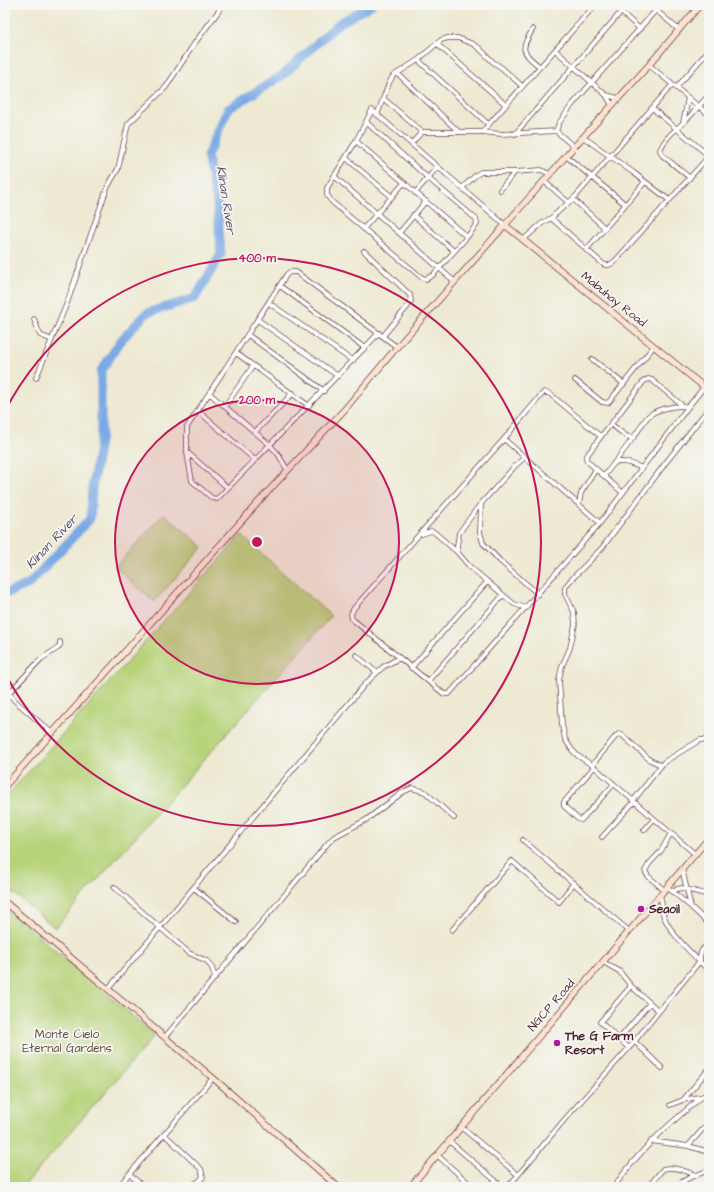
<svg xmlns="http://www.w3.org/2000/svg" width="714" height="1192" viewBox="0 0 714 1192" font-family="'Architects Daughter',sans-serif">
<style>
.green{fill:#b7d37a;stroke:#807952}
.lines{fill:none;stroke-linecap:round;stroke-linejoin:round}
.river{stroke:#7aa9e4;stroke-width:9}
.street-casing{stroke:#623d44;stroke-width:5.5}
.secondary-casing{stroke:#623d44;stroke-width:7}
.street{stroke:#fff;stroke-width:4}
.secondary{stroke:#fde4d1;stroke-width:5.5}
.ring{fill:none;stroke:#c2185b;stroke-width:2}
.poi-dot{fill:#b5179e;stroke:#f6f6f2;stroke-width:1.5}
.labels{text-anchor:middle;stroke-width:3.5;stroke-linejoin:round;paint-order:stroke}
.street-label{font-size:12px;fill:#4a1f2b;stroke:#f6f6f2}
.poi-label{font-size:12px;font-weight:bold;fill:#4a1f2b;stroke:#f6f6f2;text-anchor:start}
.park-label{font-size:12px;fill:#654c3f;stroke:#f6f6f2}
.water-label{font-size:13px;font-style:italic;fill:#5b4f6c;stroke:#f6f6f2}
.centre{fill:#c2185b;stroke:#f6f6f2;stroke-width:2}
.ring-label{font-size:12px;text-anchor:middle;font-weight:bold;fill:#c2185b;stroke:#f6f6f2;stroke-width:3.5;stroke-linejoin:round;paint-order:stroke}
</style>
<rect width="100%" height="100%" fill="#f6f6f2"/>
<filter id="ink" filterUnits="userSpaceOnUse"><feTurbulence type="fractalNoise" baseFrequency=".025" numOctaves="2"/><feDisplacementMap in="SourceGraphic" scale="8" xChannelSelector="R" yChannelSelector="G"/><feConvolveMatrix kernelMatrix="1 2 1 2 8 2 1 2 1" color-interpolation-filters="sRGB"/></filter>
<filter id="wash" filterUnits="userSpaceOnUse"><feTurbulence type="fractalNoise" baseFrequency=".012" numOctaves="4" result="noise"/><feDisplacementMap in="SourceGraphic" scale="16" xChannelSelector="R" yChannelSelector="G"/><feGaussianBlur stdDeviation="0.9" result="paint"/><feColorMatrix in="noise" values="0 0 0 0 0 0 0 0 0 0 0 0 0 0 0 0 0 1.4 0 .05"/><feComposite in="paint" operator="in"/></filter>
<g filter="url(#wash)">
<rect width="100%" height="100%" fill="#ede9d2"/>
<path class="green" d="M164 514 203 547 154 602 115 567Z
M241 535 331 616 55 928 5 886V798Z
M5 908 155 1035 23 1187H5Z"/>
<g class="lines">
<path class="river" d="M5 594 29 584 90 519 92 489 101 435V371L122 339 147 313 195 298 221 254 217 202 207 156 228 109 283 75 338 24 371 5"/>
</g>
</g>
<g filter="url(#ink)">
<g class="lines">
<g class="street-casing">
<path id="street" d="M613 5 640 29
M650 5 679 30
M533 29C520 50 521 51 540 67
M437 44 506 105
M555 50 606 95 612 105
M418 60 488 124
M649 65 709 115
M398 74 459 132
M676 88 709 50
M606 95 618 98
M384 99 422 132H482L502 134 556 131 574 147
M652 108 709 156
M377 115 389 83 393 76 418 60 441 40 448 38H458L473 44 479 48 493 62 502 68 522 86
M366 122 428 178 415 193
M683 123 688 98
M556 131 559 123 572 105 656 10
M482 132 595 5
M515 134 621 12
M583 137 634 173 669 200
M356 141 467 237
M411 144 422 132
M566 156 625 204
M346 158 392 197
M437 167 428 178 476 219 477 224 467 237 433 275 426 279 421 277 332 202 327 195V188L356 141 372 110 505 225
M334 176 455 282
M690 178 662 155 660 150C665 137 676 130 685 121 694 113 701 103 709 95
M544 181 568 202
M462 188 476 175 481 172H515L541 170 550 174
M500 190 515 172
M573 199 605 228
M413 215 454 251
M551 218 603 264C609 267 611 264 616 260L709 156
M364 228 404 183
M399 233 426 201
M523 240 541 224 551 218 576 196 672 85
M586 250 645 182
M364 251 410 295 411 301 408 306 383 336
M280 286 365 348
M269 303 353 361
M34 319 40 335 52 340
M258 320 338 376
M379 333 217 499 212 498 192 481 187 453V427L287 274 290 272H296L397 347
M248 335 324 391
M236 353 309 406
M592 359 624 384
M36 378 67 303 107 188 118 169 128 124 166 87 194 44 218 12 222 5
M575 380 602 402 608 403 654 346
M209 393 270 445 278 454 288 471
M225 406 253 366
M198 411 255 460
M611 424 644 381 648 379 652 380 683 406
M255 432 293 393
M602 435 588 454 586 458 587 461 623 493
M504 439 544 392 550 394 599 435H602L611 424 626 436 633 438
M188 453 228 488
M525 457 515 466 478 507 459 533 457 546 458 553 469 566 514 604 526 608
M614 463C624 460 632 464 642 468
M604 476C615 462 626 448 636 434 641 427 644 419 651 414 660 408 678 405 688 407L704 387
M481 504 480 532 483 543 500 561 538 594
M579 504 581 493 596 469
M600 523 504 439 354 608 351 614 352 619 444 694H449L600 523 688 407
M422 534 431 531 434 532 457 552
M356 655 376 672
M411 668 487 582
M428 681 503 595
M52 733 14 700 9 693 41 659 58 648 60 645V642
M592 765 616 736 619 734 622 735 650 760 661 765
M594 767 564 802V806L578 819 581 820 584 817 614 784
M633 801 664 762 700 740H709
M644 830 654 819
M602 837 634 802
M523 840 629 931
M695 854 592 765 578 756 572 750 565 739 562 725 559 680 562 666 570 648 575 625 574 612 565 594V588L569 582 602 548 667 461 709 408
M682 869 691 907 709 924
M114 887 189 953 207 961 212 968 215 977
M667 887 673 892 677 889 682 888 709 895
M194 888 236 922
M664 890 648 876 645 871 649 864 661 851 671 833
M673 892 691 907
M660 896C663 903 661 910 664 917 674 939 693 954 709 971
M452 930 512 861 559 902 574 883
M603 962 619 971 631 986 659 1011
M108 989 366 683 383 667 399 658
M165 1037 303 873 328 843 334 837 366 820 403 792 412 788 425 792 454 818
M619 1039 650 1003
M634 1041 662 1068
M629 1048 600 1022 631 986
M683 1100 709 1069
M670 1105 683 1100 709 1095
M461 1127 518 1175
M164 1134 201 1169 203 1177 198 1182 189 1187
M449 1141 503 1187
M651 1141 688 1146 709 1152
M688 1146 709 1122
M437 1155 473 1187
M129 1174 144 1187
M118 1187 213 1078
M508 1187 565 1119 629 1048 700 961C700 953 701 948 709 945
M614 1187C639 1150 669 1124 703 1096
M648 1187 663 1169C675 1166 685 1171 696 1175
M673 1187 689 1178 709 1170"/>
</g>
<g class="secondary-casing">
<path id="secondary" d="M505 225 709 391
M5 786 262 498 345 409 397 347 574 147 649 65 700 5
M5 902 213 1078 338 1187
M410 1187 709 838"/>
</g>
<use href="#street" class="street"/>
<use href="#secondary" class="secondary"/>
</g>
</g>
<circle cx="257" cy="542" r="142" fill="#c2185b" fill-opacity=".12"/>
<g class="ring">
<circle cx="257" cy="542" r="142"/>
<path d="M5 411A284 284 0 1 1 5 673"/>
</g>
<g class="poi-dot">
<circle cx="641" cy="909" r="4"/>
<circle cx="557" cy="1043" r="4"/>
</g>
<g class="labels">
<g class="street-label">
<text transform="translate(614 299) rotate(39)" y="4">Mabuhay Road</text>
<text transform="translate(551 1005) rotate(-49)" y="4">NGCP Road</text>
</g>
<g class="poi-label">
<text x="649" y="913">Seaoil</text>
<text x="565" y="1040">The G Farm<tspan x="565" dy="14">Resort</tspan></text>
</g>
<g class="park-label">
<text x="67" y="1038">Monte Cielo<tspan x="67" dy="14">Eternal Gardens</tspan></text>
</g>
<g class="water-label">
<text transform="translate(227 200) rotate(81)" y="5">Klinan River</text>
<text transform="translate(51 541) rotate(-47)" y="5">Klinan River</text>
</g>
</g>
<circle cx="257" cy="542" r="6" class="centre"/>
<g class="ring-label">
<text x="257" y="262">400 m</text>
<text x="257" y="404">200 m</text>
</g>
<rect width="714" height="1192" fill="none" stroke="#f6f6f2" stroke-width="20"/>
</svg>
